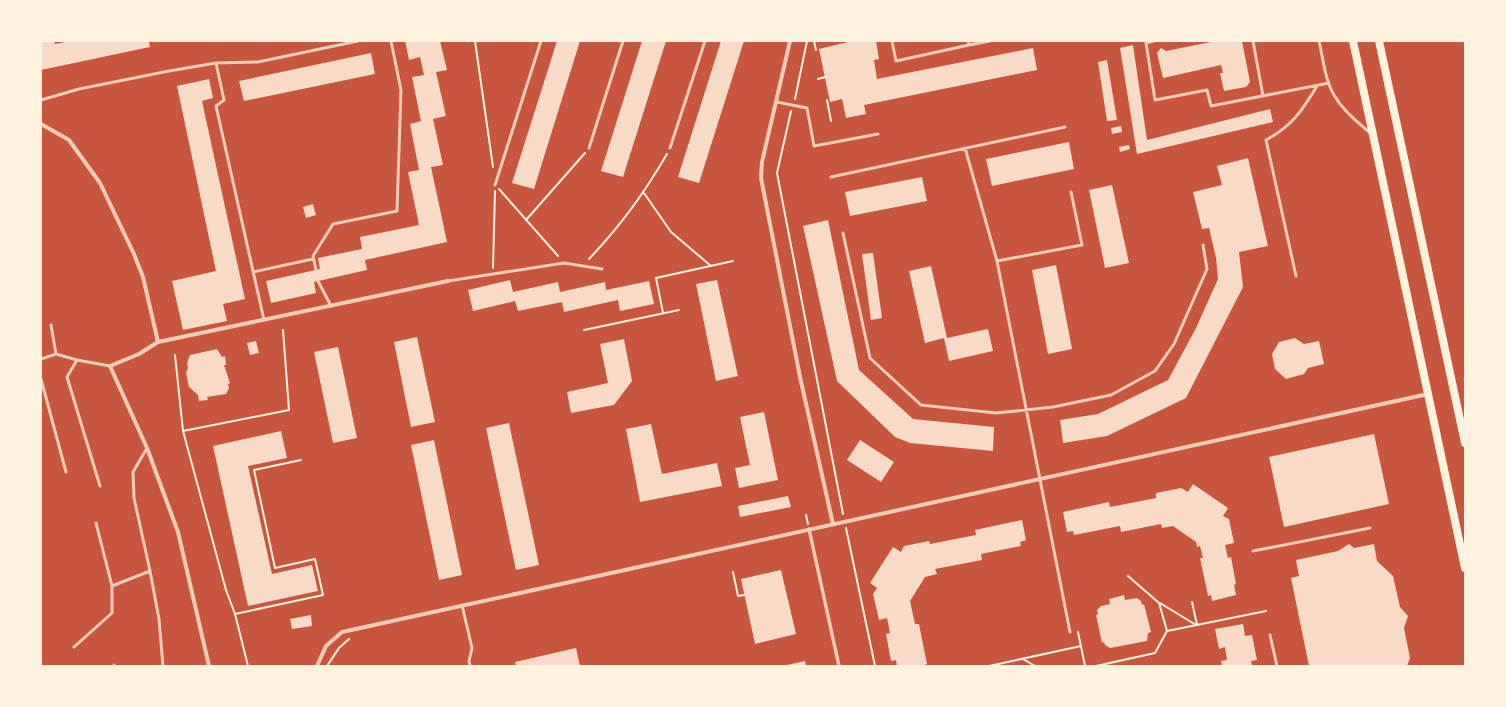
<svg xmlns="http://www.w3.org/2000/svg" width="1506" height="707" viewBox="0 0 1506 707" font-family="'PT Sans Narrow',sans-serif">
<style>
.building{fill:#f7dbc8}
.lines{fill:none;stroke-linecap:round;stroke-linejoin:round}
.path{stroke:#fff3e0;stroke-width:2}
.service{stroke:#f1ccb7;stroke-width:3}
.pedestrian{stroke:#f1ccb7;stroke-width:3.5}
.minor{stroke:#f1ccb7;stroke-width:4}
.secondary{stroke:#fff3e0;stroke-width:8}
</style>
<rect width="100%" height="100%" fill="#c8553d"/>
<path class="building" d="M41 41H54L55 44 70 41H149L150 47 41 70Z
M405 41H440L447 70 436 72 446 116 433 119 443 165 431 167 447 242 365 260 367 270 314 282 316 293 271 303 266 281 320 269 318 258 362 249 360 237 419 225 408 172 419 170 410 124 421 121 412 77 424 75 420 57 409 60Z
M557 41H580L534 189 512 183Z
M642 41H666L623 177 601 171Z
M721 41H744L699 183 678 177Z
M852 41H876L879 59 874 60 877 79 1033 48 1037 70 864 105 866 114 846 118 842 99 830 102 819 49Z
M1216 41H1242L1250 82 1246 87 1224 91 1220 73H1223L1221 65 1163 78 1157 53 1161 48 1166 51Z
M1133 45 1147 140 1270 109 1273 122 1137 154 1120 48Z
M371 53 375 74 244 101 239 81Z
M1107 60 1117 120 1107 121 1098 62Z
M209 79 213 98 202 101 245 299 223 304 227 321 183 330 172 281 216 271 177 86Z
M1121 126 1122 132 1112 134 1111 128Z
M1069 142 1074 169 992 186 986 159Z
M1129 145 1130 149 1120 152 1119 147Z
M1248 158 1268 246 1239 252 1243 287 1186 398 1107 436 1063 443 1060 420 1098 414 1168 380 1196 328 1218 279 1216 258 1209 228 1202 229 1193 192 1222 185 1217 166Z
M922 177 927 201 850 216 845 192Z
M1112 185 1129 263 1105 268 1089 190Z
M313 204 316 215 306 218 303 207Z
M828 220 859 370 913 419 994 427 993 451 910 443 895 437 837 381 803 226Z
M873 253 882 318 871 320 862 254Z
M1056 265 1072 349 1048 354 1032 270Z
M931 266 947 338 988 329 993 351 949 361 944 338 925 343 909 271Z
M510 280 513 292 558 282 560 292 605 282 606 290 649 281 654 304 620 311 618 300 564 312 562 302 518 311 515 301 473 311 468 290Z
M717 280 738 376 716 381 696 284Z
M417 337 435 422 411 427 394 342Z
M1295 338 1304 344 1319 341 1324 364 1308 368 1304 374 1286 379 1275 369 1272 354 1279 342Z
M624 339 632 381 614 405 571 413 567 392 608 383 600 344Z
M256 341 259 353 250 355 247 343Z
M338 347 357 438 333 443 314 352Z
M217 349 222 357 225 356 226 365H224L230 383 228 384 229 388 226 394 207 397 208 400 199 401 198 395 189 387 186 373 188 368 187 363 190 355Z
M764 412 778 480 739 488 735 468 750 465 740 417Z
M509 423 539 565 516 570 486 428Z
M651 424 662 474 717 463 722 486 640 502 626 429Z
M281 431 287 458 248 466 272 574 312 565 318 591 248 606 213 446Z
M1374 434 1389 504 1284 527 1269 457Z
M434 440 462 575 439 580 411 445Z
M860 440 894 462 881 482 847 460Z
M1193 484 1228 508 1223 516 1229 519 1234 543 1225 545 1228 558 1231 557 1236 584 1234 585 1236 595 1212 601 1211 595 1208 596 1200 558H1203L1200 546 1197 547 1196 542 1173 526 1162 528 1161 524 1121 532 1120 526 1074 535 1073 531 1067 532 1063 512 1109 502 1110 507 1156 498V493L1181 488 1188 492Z
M788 496 791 507 740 517 738 506Z
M1022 520 1026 540 1020 542 1021 546 981 554 982 560 935 569 937 574 925 577 910 601 915 624H919L927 664 922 666H897L896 660 891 661 886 634 890 633 887 618 879 620 873 594 877 588 870 583 893 547 901 552 904 546 929 541 930 544 976 535 975 530Z
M1349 544 1354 548 1374 544 1377 561 1393 576 1400 607 1408 616 1404 628 1410 658 1407 666H1309L1291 578 1299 576 1296 560 1338 551Z
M781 570 796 634 755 644 741 579Z
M1124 595 1125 600 1137 598 1141 601 1142 605 1144 604 1151 632 1148 633 1147 641 1110 648 1105 645 1104 642 1102 643 1096 615 1098 614 1097 610 1101 606 1110 604 1109 599Z
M311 615 312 626 292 629 290 619Z
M1243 624 1245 636 1252 635 1257 660 1251 661 1252 666H1222L1221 661 1227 660 1225 647 1219 649 1215 629Z
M576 648 580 666H516L515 662Z
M805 661 806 666H787V665Z"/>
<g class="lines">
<path class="path" d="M475 41 493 167
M814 41 816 50
M818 79 825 77
M795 99 807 41
M827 100 831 121
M791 111 777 173 843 514
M499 189 558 256
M644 193 671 232 711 266
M526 220 585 153
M589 259C621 225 643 195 667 154
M493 268 495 191
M663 313 656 278 733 261
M584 330 679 310
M175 355 183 431 226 590 235 614 248 666
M183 431 289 410 283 330
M806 515 808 524
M846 528 875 666
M733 572 738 596 744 595
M1192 602 1197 625
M1160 603 1196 625
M235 614 323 595 315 559 275 568 254 470 301 460
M1167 631 1266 611
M1078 632 1085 666
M1023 659 1035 666
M327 666 339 648 349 639
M989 666 1081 646
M1096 666 1155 653 1167 631 1159 603 1128 576"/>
<path class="service" d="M892 41 896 61 969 45
M968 41 969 45 990 41
M1154 41 1146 43 1155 100 1207 90 1211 106 1329 83
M1253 41 1263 96
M1319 41C1323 58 1325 80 1334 95 1343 111 1358 122 1371 134
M216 63 224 100 216 106 264 320
M41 100 79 89 169 71 216 63 258 62 358 41
M777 102 807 108 814 146 878 134
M589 148 623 41
M670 148 705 41
M965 148 997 261 1070 632
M831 177 1065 127
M495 185 541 41
M843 233 870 358 921 405 996 413 1053 407 1111 395 1155 371 1174 344 1207 269 1203 245
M997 261 1082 245 1071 192
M316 270 313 256 333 224 397 211 401 90 391 41
M253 272 313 259
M1296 276 1266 140C1292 126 1302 111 1317 86
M318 281 331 306
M448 281 564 263 602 269
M51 325 56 354
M41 359 56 354 77 360
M41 379 66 472
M100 486 67 377 77 360 110 366
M96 523 112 586 150 571 134 498 133 472 147 448
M1253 551 1370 528
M150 571 159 619 163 666
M462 605 472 648 469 661 470 666
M1270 635 1277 666
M74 647 112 613V586
M114 665V666"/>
<path class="pedestrian" d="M809 529 839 666"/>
<path class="minor" d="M790 41 762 162 761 178 800 377 833 524
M41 124 69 140 100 183 134 254 143 277 158 342
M209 666 178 532 147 448 110 366 139 354 158 342 448 281
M317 666 326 646 342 632 1428 394"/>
<path class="secondary" d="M1353 41 1465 568
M1379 41 1465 443"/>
</g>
<rect width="1506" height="707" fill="none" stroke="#fff3e0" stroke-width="84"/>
</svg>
